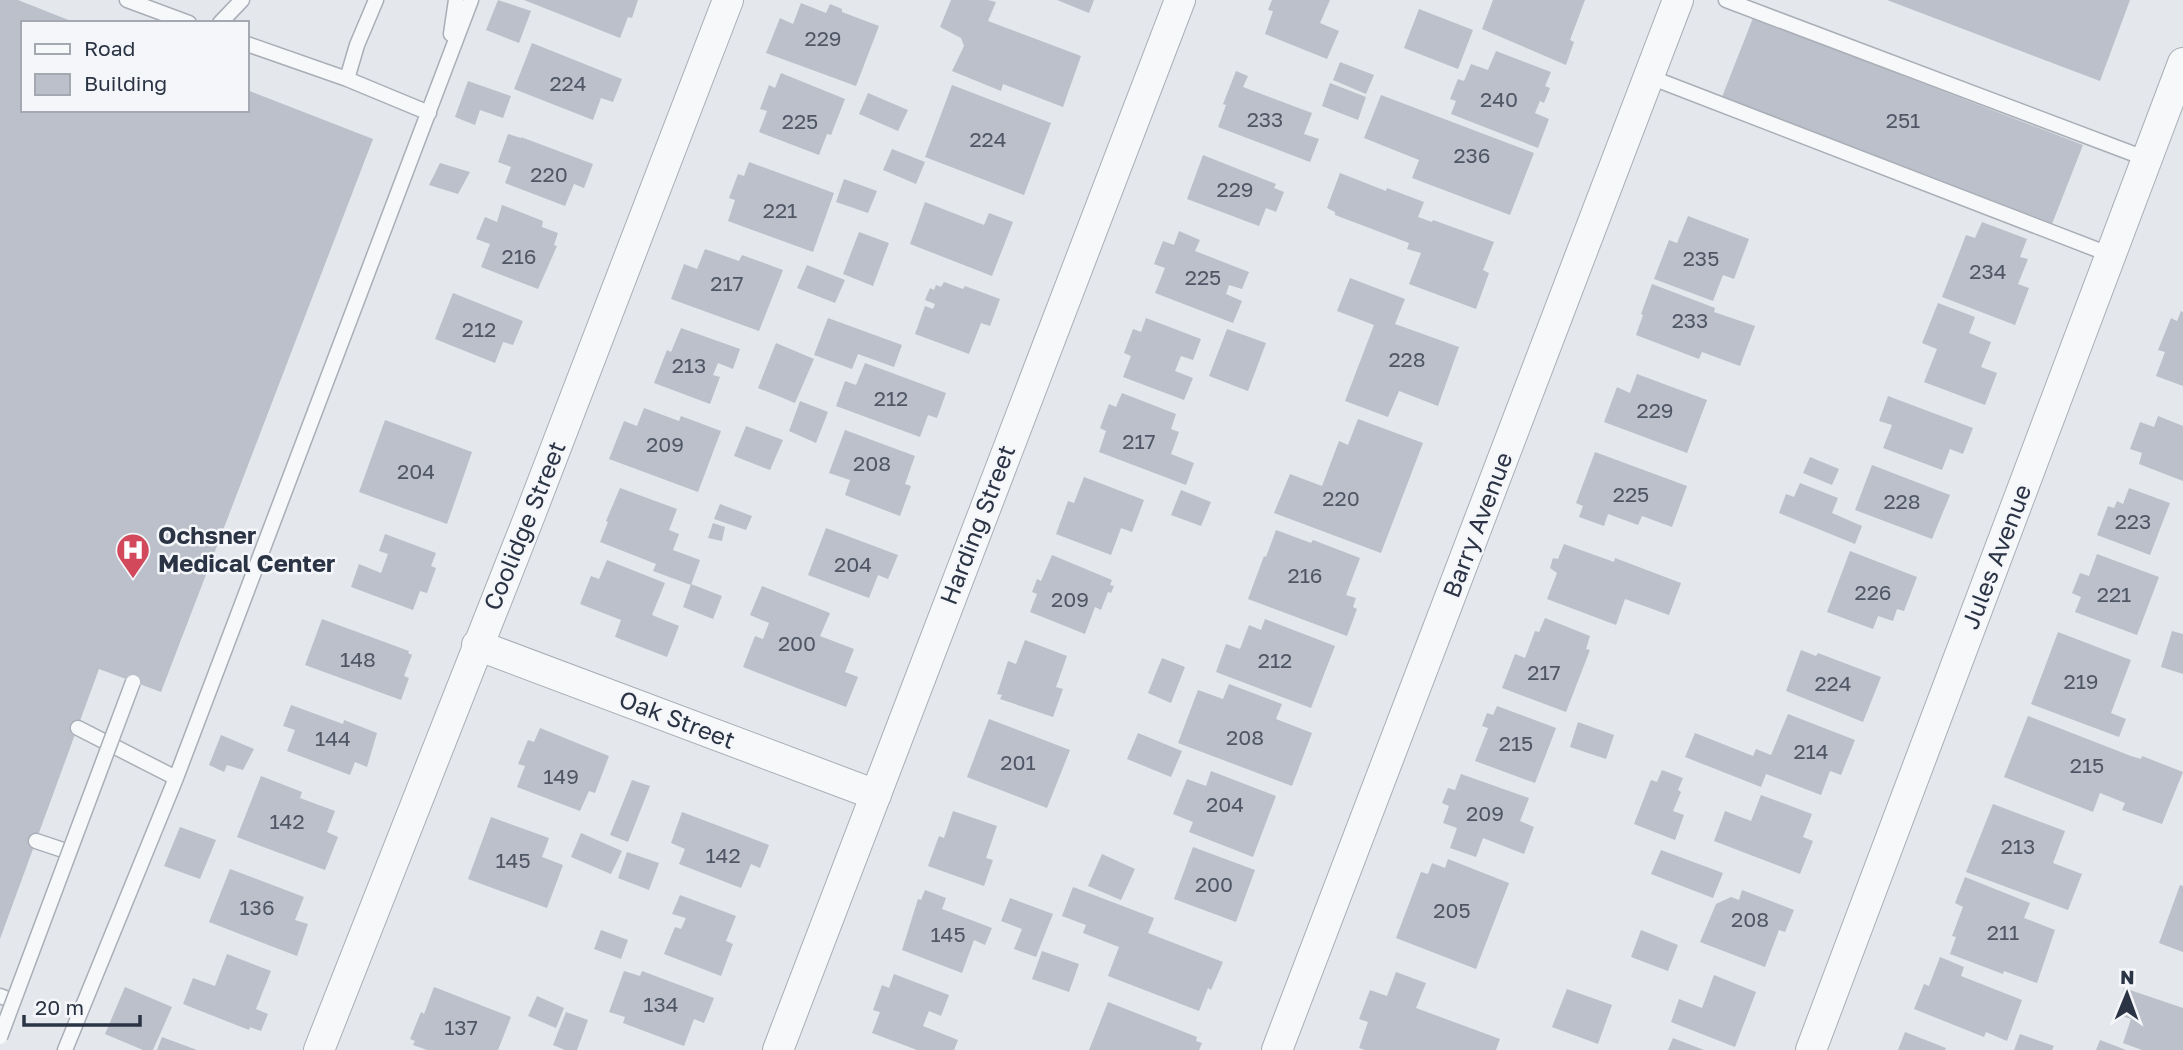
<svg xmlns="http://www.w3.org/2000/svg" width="2183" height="1050" viewBox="0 0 2183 1050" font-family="'Golos Text',sans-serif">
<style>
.building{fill:#bbc0ca}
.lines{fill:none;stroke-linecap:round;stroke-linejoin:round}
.service-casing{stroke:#a9aeb7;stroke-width:17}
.minor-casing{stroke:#a9aeb7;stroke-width:32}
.service{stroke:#f7f8fa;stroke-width:14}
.minor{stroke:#f7f8fa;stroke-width:30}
.service-bridge-casing{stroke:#a9aeb7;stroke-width:17;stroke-linecap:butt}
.service-bridge{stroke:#f7f8fa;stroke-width:14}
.labels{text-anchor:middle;stroke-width:5;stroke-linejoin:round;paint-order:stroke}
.number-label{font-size:21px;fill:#4f5766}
.street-label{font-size:24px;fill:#2b3445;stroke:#f4f6f9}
.poi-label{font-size:24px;font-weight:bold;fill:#2b3445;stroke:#f4f6f9;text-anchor:start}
</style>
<rect width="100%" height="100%" fill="#e4e7ec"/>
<path class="building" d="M0 0H18L76 23H23V110H247V90L373 139 161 692 99 669 0 939Z
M498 0 531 11 519 43 486 30Z
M524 0H638L632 18 628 17 620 38Z
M951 0H988L996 2 988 21 1081 56 1063 107 1003 84 1001 91 952 71 964 46 961 38 940 27Z
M1057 0H1094L1089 13Z
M1272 0H1330L1320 23 1339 31 1327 59 1265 34 1273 11 1268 10Z
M1493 0H1585L1570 40 1574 42 1566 65 1482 29Z
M1887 0H2130L2100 81Z
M801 3 826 13 830 4 842 9V12L879 26 856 86 766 53 780 18 793 24Z
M1419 9 1473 30 1458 69 1404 48Z
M1753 18 2083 145 2052 224 1722 97Z
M532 43 622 79 613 102 601 98 593 120 514 89Z
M1496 51 1551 72 1545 86 1550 88 1544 103 1540 101 1535 113 1549 119 1538 148 1451 114 1456 101 1450 99 1458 79 1464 81 1471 64 1488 70Z
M1340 62 1374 75 1366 94 1333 80Z
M1236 71 1248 76 1243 87 1312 113 1304 134 1319 139 1310 162 1218 127 1226 105 1223 104Z
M781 73 845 99 831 135 827 134 819 155 759 132 767 111 760 109 769 85 775 88Z
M468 81 511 96 503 118 480 110 475 125 455 117Z
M1330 83 1366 97 1358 120 1322 106Z
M952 85 1051 123 1024 195 925 157Z
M868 93 908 110 898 131 859 114Z
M1381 95 1534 153 1510 215 1412 178 1419 160 1364 138Z
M508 134 521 138V137L593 164 584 188 574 184 565 206 505 183 511 167 498 162Z
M892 149 925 162 916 184 883 170Z
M1203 155 1276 184 1274 188 1284 192 1276 212 1266 208 1259 226 1187 199Z
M749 162 834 193 813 252 728 221 735 200 729 198 738 174 744 176Z
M440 163 470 172 458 194 429 185Z
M1340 173 1386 191 1387 188 1424 202 1418 217 1432 222 1433 220 1494 242 1483 270 1489 273 1476 309 1409 284 1421 253 1407 249 1409 243 1335 215V212L1327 208Z
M844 179 877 191 868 213 836 202Z
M925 202 984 225 989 213 1013 222 992 276 910 244Z
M502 205 543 221 542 227 558 233 554 245 557 246 538 289 481 267 490 244 476 239 485 217 497 222Z
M1688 216 1749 239 1734 279 1723 275 1713 301 1654 279 1669 240 1677 243Z
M1982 222 2027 239 2020 257 2028 259 2018 284 2029 288 2015 325 1942 297 1966 235 1975 238Z
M1179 231 1200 240 1195 251 1249 272 1242 289 1229 285 1226 294 1242 301 1233 323 1155 293 1165 268 1154 264 1163 241 1174 245Z
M859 232 889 243 873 286 843 274Z
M705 249 739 261 742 255 783 270 759 331 671 299 684 264 697 269Z
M807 265 845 280 835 303 797 288Z
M1350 278 1405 299 1395 324 1459 347 1438 406 1399 391 1388 417 1345 401 1374 325 1337 311Z
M944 282 963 289 965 286 1000 299 990 326 981 323 969 354 915 334 925 306 933 309 935 304 925 300 930 288 934 290 936 285 941 287Z
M1652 284 1715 308 1714 312 1755 326 1740 366 1702 352 1699 359 1636 335 1643 315 1641 314Z
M453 293 523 321 513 345 503 342 495 363 435 339Z
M1938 303 1975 317 1969 333 1991 342 1981 367 1997 373 1985 405 1924 382 1937 349 1922 343Z
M2181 311 2183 312V386L2156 376 2165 352 2158 350 2171 318 2177 321Z
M828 318 902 345 894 367 858 354 852 369 814 355Z
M1146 318 1201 339 1193 360 1181 356 1175 371 1193 378 1184 400 1123 377 1131 356 1124 353 1133 329 1141 332Z
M681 328 740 349 733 369 718 363 713 375 720 377 710 404 654 383 667 350 671 352Z
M1227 329 1266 343 1248 391 1209 376Z
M776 343 814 359 795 403 758 388Z
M865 363 946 393 937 418 928 415 920 437 836 406 845 381 856 385Z
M1637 374 1707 400 1687 453 1604 422 1617 387 1630 393Z
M1122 393 1176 414 1171 429 1179 432 1171 454 1194 463 1186 485 1099 452 1106 431 1100 428 1109 404 1116 407Z
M1888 396 1973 428 1963 454 1950 449 1942 470 1883 448 1892 425 1879 421Z
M800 401 828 412 816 443 789 431Z
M644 408 679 421 681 416 721 431 698 492 609 459 624 421 637 426Z
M2158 416 2183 426V481L2139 464 2142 453 2130 449 2140 422 2154 427Z
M1358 419 1423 443 1381 553 1274 513 1290 474 1322 486 1339 441 1348 445Z
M385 420 472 452 447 524 359 492Z
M746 426 783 440 770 470 734 456Z
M845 430 915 456 905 484 911 486 900 516 845 495 850 480 829 473Z
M1595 452 1687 486 1672 527 1642 516 1638 525 1608 514 1604 526 1579 517 1583 506 1576 503Z
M1810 457 1839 469 1832 485 1803 473Z
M1872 465 1950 495 1932 539 1855 510Z
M1084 477 1144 500 1132 532 1121 528 1111 555 1056 534 1068 501 1074 503Z
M1800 483 1838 498 1832 513 1862 526 1855 544 1779 513 1786 494 1794 497Z
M620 488 677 509 669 530 679 534 673 550 700 560 691 585 653 571 656 564 600 542 608 522 606 521Z
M2129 488 2170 503 2150 555 2097 535 2108 506 2114 508 2117 501 2123 504Z
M1181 490 1211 502 1201 526 1171 515Z
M720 504 752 516 746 530 714 519Z
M713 523 725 527 722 541 708 538Z
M826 528 898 555 888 579 878 575 869 598 808 575Z
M1276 530 1311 543 1313 540 1360 558 1346 595 1356 598 1353 607 1357 609 1347 636 1248 599 1264 556 1266 557Z
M385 534 436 553 431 566 436 568 427 593 420 591 413 610 351 587 359 564 381 573 388 554 379 551Z
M1564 544 1614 562 1615 558 1681 583 1669 615 1625 599 1616 625 1547 599 1557 573 1550 568 1553 558 1558 559Z
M1850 551 1917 577 1904 611 1897 609 1893 621 1878 616 1873 629 1827 612Z
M2097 554 2159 577 2137 635 2075 612 2081 597 2072 593 2080 573 2089 576Z
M1052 555 1112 580 1110 585 1114 586 1111 593 1108 592 1101 610 1095 607 1085 634 1030 612 1037 594 1032 592 1037 579 1041 581Z
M607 560 665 583 652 615 679 626 667 657 615 637 621 620 580 604 591 576 599 579Z
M691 584 722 596 713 619 683 607Z
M762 586 830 613 820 636 854 649 845 672 858 677 846 707 743 667 755 636 763 639 769 623 750 615Z
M1545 618 1590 636 1586 649 1590 650 1566 712 1502 688 1515 654 1525 658 1535 631 1539 632Z
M322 619 409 651 408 653 412 655 404 676 409 678 401 700 305 665Z
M1265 619 1335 646 1311 708 1216 672 1226 644 1240 649 1249 625 1261 630Z
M2172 631 2183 634V674L2161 667Z
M2058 632 2131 660 2111 713 2126 719 2119 737 2031 704Z
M1025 640 1067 656 1056 687 1063 689 1053 717 1000 699 1002 695 997 694 1008 661 1016 664Z
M1801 650 1816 656 1818 653 1881 677 1863 722 1786 691Z
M1162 658 1185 667 1171 703 1148 693Z
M1229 684 1282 704 1276 719 1312 733 1292 786 1178 743 1198 690 1223 699Z
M291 705 343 724 344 720 377 733 367 767 355 762 350 775 287 751 295 730 283 726Z
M1497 706 1556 728 1535 783 1475 761 1488 728 1482 726 1487 713 1493 715Z
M1788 714 1855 740 1841 775 1830 771 1821 795 1766 774 1761 787 1685 757 1695 733 1753 756 1756 749 1771 755Z
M2028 716 2131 756 2141 759 2142 756 2183 772 2162 824 2122 810 2125 803 2100 793 2093 812 2004 777Z
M989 719 1070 750 1047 808 967 777Z
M1578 722 1614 735 1606 759 1570 747Z
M540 728 609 756 595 793 589 791 580 811 517 787 525 766 518 764 528 740 534 742Z
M1138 733 1182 751 1171 777 1127 759Z
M221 735 254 749 243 770 227 765 224 772 209 765Z
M1662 770 1683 778 1678 790 1681 792 1673 811 1684 815 1675 840 1634 824 1651 780 1657 782Z
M1211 771 1276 796 1253 857 1189 832 1193 822 1173 814 1187 779 1206 786Z
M1461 774 1529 798 1520 821 1534 827 1524 854 1483 838 1476 857 1450 848 1457 828 1443 823 1449 806 1442 803 1448 788 1455 790Z
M261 776 302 792 300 798 335 811 327 832 338 837 325 870 237 837Z
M632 780 650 786 628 842 610 835Z
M1761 795 1812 814 1803 837 1813 841 1800 874 1714 841 1725 811 1751 821Z
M1993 804 2065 831 2053 863 2082 874 2068 910 1966 872Z
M953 811 997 826 986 858 993 860 984 886 928 866 939 836 944 838Z
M682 812 769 845 760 868 751 864 741 888 679 864 685 849 671 843Z
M491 817 549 838 542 857 563 865 547 908 468 879Z
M180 827 216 840 200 879 164 866Z
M581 833 622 851 611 874 571 857Z
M1193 847 1255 870 1236 922 1174 899Z
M1661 850 1723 873 1713 898 1651 874Z
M627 852 659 863 649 890 618 878Z
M1102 854 1135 869 1121 900 1088 886Z
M1448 859 1509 883 1476 969 1396 938 1421 872 1428 874 1432 863 1445 868Z
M230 869 304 897 295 920 308 924 297 956 209 922Z
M1965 877 2030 903 2024 918 2055 930 2037 983 2004 971 2003 974 1950 954 1956 937 1952 936 1963 907 1955 903Z
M2180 885 2183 886V952L2159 943Z
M1073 887 1154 918 1148 933 1223 962 1211 990 1208 988 1199 1011 1108 976 1119 947 1083 933 1086 925 1062 916Z
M925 890 946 898 942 909 992 928 985 945 974 940 962 973 902 950 918 899 921 900Z
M1742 890 1794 910 1785 932 1779 930 1765 967 1700 942 1716 904 1731 897 1739 900Z
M680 895 736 916 726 941 733 944 721 976 664 954 675 927 681 929 686 918 672 914Z
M1010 898 1053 914 1036 957 1014 949 1022 929 1001 921Z
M601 930 628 940 621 959 594 949Z
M1641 930 1678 945 1668 971 1631 957Z
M1042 951 1079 964 1069 992 1032 979Z
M227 954 271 971 256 1009 268 1014 261 1031 250 1027 249 1030 183 1004 193 978 215 986Z
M1940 957 1964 967 1961 976 2022 1000 2007 1041 1986 1032 1984 1037 1914 1009 1924 984 1929 986Z
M624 971 640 976 642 971 714 998 704 1023 694 1019 684 1046 623 1023 625 1017 609 1012Z
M1396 972 1426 983 1416 1008 1500 1039 1496 1050H1365L1359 1048 1368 1022 1359 1019 1370 990 1387 996Z
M894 974 949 995 941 1016 929 1011 923 1026 958 1040 954 1050H917L872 1033 880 1012 873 1010 882 985 889 988Z
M1714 975 1756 992 1735 1047 1671 1022 1679 999 1702 1008Z
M125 987 172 1007 153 1050H143L105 1034Z
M434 987 511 1017 498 1050H427L413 1045 415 1041 410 1039 421 1012 424 1014Z
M2124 988 2183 1008V1050H2142L2123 1043 2131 1019 2116 1014Z
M1567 989 1612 1005 1598 1044 1552 1027Z
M537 996 564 1008 556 1028 528 1016Z
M1108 1002 1197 1037 1196 1041 1202 1043 1199 1050H1089Z
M566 1012 588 1020 577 1050H565L553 1045Z
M1905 1032 1946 1048 1945 1050H1898Z
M2020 1034 2054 1046 2052 1050H2014Z
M162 1037 197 1050H157Z
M1673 1038 1704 1050H1668Z
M2100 1040 2126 1050H2096Z"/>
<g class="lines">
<g class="service-casing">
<path id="service" d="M127 0 189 23
M1726 0 2147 159
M220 23 242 0
M451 34 456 0
M247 44 347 79 429 113
M1650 77 2111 255
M347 79 357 45 376 0
M78 728 176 778
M36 841 69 852
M0 996 13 1001
M65 1050 176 778 471 0"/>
</g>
<g class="minor-casing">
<path id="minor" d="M477 645 876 795
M319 1050 530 515 728 0
M778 1050 1180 0
M1277 1050 1678 0
M1811 1050 2183 63"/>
</g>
<use href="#service" class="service"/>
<use href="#minor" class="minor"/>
<g class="service-bridge-casing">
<path id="service-bridge" d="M0 1037 133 682"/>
</g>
<use href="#service-bridge" class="service-bridge"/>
</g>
<defs>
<g id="hospital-pin" transform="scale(1.75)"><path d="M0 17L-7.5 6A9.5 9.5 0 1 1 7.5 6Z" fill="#d1495b" stroke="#f4f6f9"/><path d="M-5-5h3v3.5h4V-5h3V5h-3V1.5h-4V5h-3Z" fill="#fff"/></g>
</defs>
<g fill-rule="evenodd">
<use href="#hospital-pin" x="133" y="550"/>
</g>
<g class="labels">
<g class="number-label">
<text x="823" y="46">229</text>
<text x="568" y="91">224</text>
<text x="1499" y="107">240</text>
<text x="1265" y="127">233</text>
<text x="1903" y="128">251</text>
<text x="800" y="129">225</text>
<text x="988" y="147">224</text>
<text x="1472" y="163">236</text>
<text x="549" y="182">220</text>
<text x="1235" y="197">229</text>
<text x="780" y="218">221</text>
<text x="519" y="264">216</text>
<text x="1701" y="266">235</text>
<text x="1988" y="279">234</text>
<text x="1203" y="285">225</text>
<text x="727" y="291">217</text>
<text x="1690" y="328">233</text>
<text x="479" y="337">212</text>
<text x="1407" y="367">228</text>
<text x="689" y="373">213</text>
<text x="891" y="406">212</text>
<text x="1655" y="418">229</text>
<text x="1139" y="449">217</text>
<text x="665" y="452">209</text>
<text x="872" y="471">208</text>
<text x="416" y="479">204</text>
<text x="1631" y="502">225</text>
<text x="1341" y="506">220</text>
<text x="1902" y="509">228</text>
<text x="2133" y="529">223</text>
<text x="853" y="572">204</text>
<text x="1305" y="583">216</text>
<text x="1873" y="600">226</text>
<text x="2114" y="602">221</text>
<text x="1070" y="607">209</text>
<text x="797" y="651">200</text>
<text x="358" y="667">148</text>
<text x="1275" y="668">212</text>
<text x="1544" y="680">217</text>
<text x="2081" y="689">219</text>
<text x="1833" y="691">224</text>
<text x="1245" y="745">208</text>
<text x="333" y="746">144</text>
<text x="1516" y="751">215</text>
<text x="1811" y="759">214</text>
<text x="1018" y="770">201</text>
<text x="2087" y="773">215</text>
<text x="561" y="784">149</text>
<text x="1225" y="812">204</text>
<text x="1485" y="821">209</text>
<text x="287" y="829">142</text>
<text x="2018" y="854">213</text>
<text x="723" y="863">142</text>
<text x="513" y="868">145</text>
<text x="1214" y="892">200</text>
<text x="257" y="915">136</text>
<text x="1452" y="918">205</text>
<text x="1750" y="927">208</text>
<text x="2003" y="940">211</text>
<text x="948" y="942">145</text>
<text x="661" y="1012">134</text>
<text x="461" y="1035">137</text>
</g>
<g class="street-label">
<text transform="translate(978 525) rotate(-69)" y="8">Harding Street</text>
<text transform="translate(1478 525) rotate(-69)" y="8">Barry Avenue</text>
<text transform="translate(525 526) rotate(-68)" y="8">Coolidge Street</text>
<text transform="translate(1997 557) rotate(-69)" y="8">Jules Avenue</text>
<text transform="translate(677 720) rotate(21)" y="8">Oak Street</text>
</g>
<g class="poi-label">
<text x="158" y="544">Ochsner<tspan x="158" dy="28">Medical Center</tspan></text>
</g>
</g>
<rect x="21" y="21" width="228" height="91" fill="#f4f6f9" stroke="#a4a8b1" stroke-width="2"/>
<rect x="35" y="44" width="35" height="10" fill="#f7f8fa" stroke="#a4a8b1" stroke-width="2"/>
<text x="84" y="56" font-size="21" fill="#2b3445">Road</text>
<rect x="35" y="74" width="35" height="21" fill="#bbc0ca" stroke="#a4a8b1" stroke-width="2"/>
<text x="84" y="91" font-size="21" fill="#2b3445">Building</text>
<g transform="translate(2127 994) rotate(1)" stroke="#f4f6f9" stroke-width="5" paint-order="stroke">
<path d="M0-5L12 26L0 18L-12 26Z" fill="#2b3445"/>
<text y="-10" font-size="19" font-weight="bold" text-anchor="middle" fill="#2b3445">N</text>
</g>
<path d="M24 1015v10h116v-10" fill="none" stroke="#2b3445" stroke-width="3.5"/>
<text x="35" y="1015" font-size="21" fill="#2b3445" stroke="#f4f6f9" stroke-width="5" paint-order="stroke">20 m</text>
</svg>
